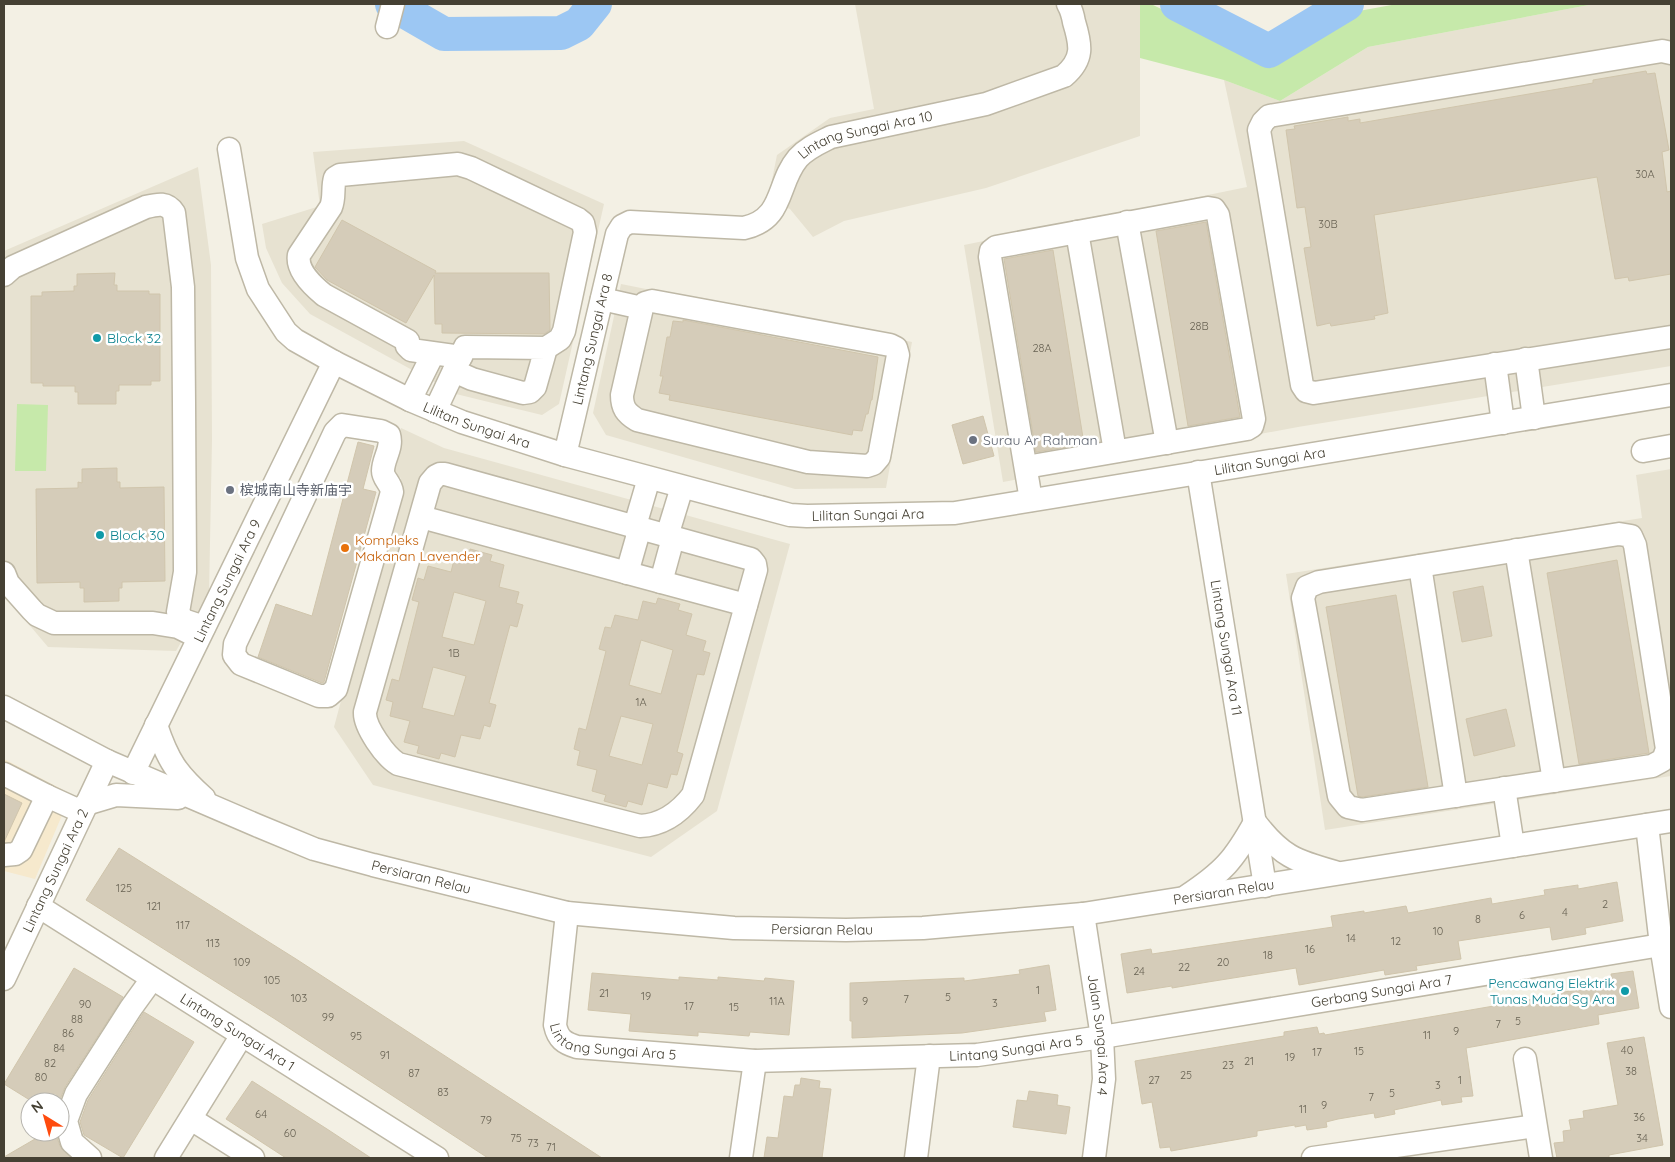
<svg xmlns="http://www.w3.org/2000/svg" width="1675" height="1162" viewBox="0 0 1675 1162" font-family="Quicksand,'Noto Sans SC',sans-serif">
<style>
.residential{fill:#e7e2d1}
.commercial{fill:#f6e9cd}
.green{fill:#c6e9aa}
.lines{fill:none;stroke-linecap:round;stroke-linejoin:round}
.river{stroke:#9cc7f3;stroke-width:34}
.building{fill:#d5ccb9;stroke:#d0c5ac;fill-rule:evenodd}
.minor-casing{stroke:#beb8a6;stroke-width:25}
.minor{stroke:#fff;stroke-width:22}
.culture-dot{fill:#0f9aa8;stroke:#fff;stroke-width:2}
.worship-dot{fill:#6b7280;stroke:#fff;stroke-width:2}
.food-dot{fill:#e8710a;stroke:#fff;stroke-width:2}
.labels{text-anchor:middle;stroke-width:5;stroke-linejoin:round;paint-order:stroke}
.number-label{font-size:11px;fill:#696354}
.street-label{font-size:14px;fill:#454033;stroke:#fff}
.culture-label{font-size:14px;fill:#0d838f;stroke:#fff;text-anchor:start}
.worship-label{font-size:14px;fill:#5b616d;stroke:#fff;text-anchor:start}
.food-label{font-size:14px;fill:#c56008;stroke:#fff;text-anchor:start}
</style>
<rect width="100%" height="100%" fill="#f3f0e4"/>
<path class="residential" d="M855 4H1140V136L986 188 844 221 813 237 790 209 768 200 777 155 830 118 874 109Z
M1594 4H1671V366L1298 427 1003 482 964 245 1247 187 1224 80 1280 101 1368 47Z
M464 141 604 204 559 404 542 415 456 394 310 314 282 283 266 248 262 224 320 206 313 152Z
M198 167 211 265 212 440 209 594 176 651 48 647 4 595V251Z
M621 284 912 342 886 488 795 489 606 435 593 413Z
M401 428 444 448 790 544 717 811 651 857 373 785 334 727 401 478 389 473Z
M1671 469V776L1325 830 1286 574 1642 518 1636 475Z"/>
<path class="commercial" d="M4 759 71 794 35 879 4 871Z"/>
<path class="green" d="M1140 4H1151L1271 62 1348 13 1397 4H1594L1368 47 1280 101 1224 80 1140 58Z
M17 404 48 405 46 471H15Z"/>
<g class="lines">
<path class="river" d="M392 4 444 34 561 33 579 24 595 4
M1177 4 1269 51 1347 4"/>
</g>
<path class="building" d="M1646 71 1647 74 1655 73 1669 150 1662 152 1667 192 1671 191V274L1629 281 1628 277 1615 279 1597 177 1374 215 1388 313 1374 316 1375 319 1331 326 1330 323 1317 326 1304 248 1311 247 1306 214 1305 207 1297 208 1286 130 1295 129 1294 126 1348 117V121L1360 119V123L1593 83V80Z
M342 220 436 271 435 273H549L550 330 544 334 442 333V324H435L434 275 406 323 327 280 315 267Z
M1206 222 1240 417 1188 426 1156 231Z
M1053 250 1084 444 1036 452 1004 259Z
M115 273 114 285H117V291H149V294H160V381H151V385H119V391H116V404H78V392H75V386H43V383H31V296H42V292L74 291V286H77V274Z
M683 320 878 357 872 400H871L868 414H866L862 431 853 430 852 435 669 400 670 395 659 393 663 376H660L667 337H670L673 321 683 322Z
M983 416 994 456 963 464 952 425Z
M358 442 374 446 363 489 376 492 324 682 322 683 258 657 276 604 312 616Z
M117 468V482H120V488L164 487 165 581 122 582V588H119V601L84 602V588H80V582L37 583 36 489 78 488V482L82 483V469Z
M470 549 492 555 490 561 504 565 499 587 519 592 516 603 523 605 517 627 510 625 489 703 496 705 490 727 484 725 480 739 461 735 455 757 441 753 439 759 417 753 419 746 404 742 410 721 390 716 393 702 386 700 392 679 399 681 419 602 412 600 418 578 424 580 428 566 451 572 456 552 469 556ZM454 592 486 601 474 645 442 637ZM433 667 466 676 454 716 422 708Z
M1617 560 1649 753 1579 764 1547 573Z
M1483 586 1492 636 1462 642 1453 592Z
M1396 595 1428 787 1362 797 1358 796 1326 607Z
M658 598 680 604 678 610 692 614 686 635 706 641 703 651 710 653 704 675 697 674 677 752 683 754 677 775 671 774 667 788 648 783 642 805 628 801 626 807 604 801 606 795 592 791 597 770 577 765 580 751 574 749 579 728 586 730 606 651 599 649 605 627 611 628 615 615 638 620 643 601 656 604ZM641 640 673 650 661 694 629 685ZM621 716 653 724 642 765 609 756Z
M1506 709 1515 746 1474 756 1466 719Z
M4 794 22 803 4 842Z
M119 848 296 959 602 1158H488L275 1019 86 900Z
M1617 882 1623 921 1585 928 1586 934 1552 940 1550 927 1458 941 1461 959 1416 966 1417 970 1385 975 1384 970 1299 985 1296 968 1208 982 1172 988V986L1127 993 1121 954 1151 949 1152 954 1333 927 1331 916 1364 911V913L1406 906 1408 913 1491 898 1492 904 1545 895 1544 890 1578 885V889Z
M1049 965 1056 1010 1044 1012 1046 1021 962 1033 852 1038V1021H850V983L964 978V981L1020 974 1019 970Z
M74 968 123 997 65 1087 59 1102H33L4 1084Z
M1633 971 1639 1008 1598 1015 1599 1024 1466 1048 1473 1096 1461 1097 1462 1102 1442 1105 1441 1100 1394 1110 1395 1114 1375 1118 1374 1113 1338 1119 1326 1122 1327 1127 1307 1130 1306 1125 1295 1127V1125L1257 1131V1136L1171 1151 1170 1147 1160 1148 1152 1102 1142 1104 1135 1061 1284 1036V1032L1317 1027 1319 1034 1324 1033 1325 1035 1552 996V994L1613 984 1611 974Z
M592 973 679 980V977L718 980V977L764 981 765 978 794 981 789 1035 750 1032 749 1036 698 1032V1036L629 1031 631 1014 588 1010Z
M144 1012 194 1042 123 1158 84 1135 80 1122 88 1100Z
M1644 1037 1663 1145 1609 1155V1158H1557L1554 1143 1564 1142 1563 1131 1571 1130 1569 1120 1584 1118 1583 1111 1618 1105 1607 1043Z
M801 1078 820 1081 819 1088 831 1089 822 1158H764L767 1137 778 1138 784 1096 793 1097 795 1085H800Z
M252 1081 327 1129 371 1158H286L226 1119Z
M1029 1091 1058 1095 1057 1105 1070 1107 1066 1134 1013 1127 1017 1100 1027 1101Z
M47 1132H55L60 1146 71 1158H4V1157Z"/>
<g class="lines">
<g class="minor-casing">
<g id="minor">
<path d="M387 27 393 4"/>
<path d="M1671 53 1662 51 1269 116 1263 122 1259 130 1302 385 1306 391 1314 393 1671 337"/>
<path id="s1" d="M229 149 247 258 258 289 286 332 295 340 334 362 410 400 462 422 565 455 790 515 807 516 955 513 1671 395"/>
<path d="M1127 222 1167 443"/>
<path d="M1077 232 1115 451"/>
<path d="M4 275 13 267 146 207C158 204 167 202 174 213L183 287 184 403 185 572 178 612 183 620 204 627"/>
<path d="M602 299 642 308"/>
<path d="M652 301 890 345 896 348 898 355 879 457 873 464 867 466 808 462 637 420C626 413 622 408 622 395L642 308 645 303Z"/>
<path d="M1526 359 1534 418"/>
<path d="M1495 364 1503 423"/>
<path d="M454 371 472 379 523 393 530 392 535 387 546 348 560 339 564 331 585 232 583 223 578 219 471 168 458 164 340 175 335 178C332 188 335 197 331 207L299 255C296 270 313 286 324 295L408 341 407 346 411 350 461 357 465 347 546 348"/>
<path d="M410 400 433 354"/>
<path d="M435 411 460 358"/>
<path d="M342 425 381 431 389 435C393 448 383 458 383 471 383 479 391 483 392 492L336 689 328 696H319L241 664 234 655 235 644 335 432Z"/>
<path d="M1643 451 1671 446"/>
<path id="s2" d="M565 455 617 234 622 226 630 222 744 228C785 219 776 184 798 158 807 148 819 143 831 137L986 104 1064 76C1084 59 1081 45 1074 22 1073 16 1071 9 1068 4"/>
<path d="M1026 467 1247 429 1252 426 1254 419 1218 215 1214 209 1208 208 996 247 991 251 990 257 1031 500"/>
<path id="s3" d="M1198 472 1265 886"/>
<path d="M440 474H445L751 559 755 564 756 570 693 795C680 812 662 825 640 826L398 764C386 757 364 727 365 712L430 483 436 476Z"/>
<path d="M421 517 746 605"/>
<path d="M1619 534 1631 536 1635 545 1667 749 1663 760 1652 766 1362 810 1348 807 1339 796 1303 598 1307 587 1319 582Z"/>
<path d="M667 536 682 487"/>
<path d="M1516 550 1554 781"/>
<path d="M1420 566 1456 796"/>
<path d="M4 573 8 583 32 610 37 615 54 623H153L178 627 194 635"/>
<path d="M627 573 637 538V519L649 478"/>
<path d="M661 582 673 538"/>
<path id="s4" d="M4 707 107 761 256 825 314 849 373 865 567 913 734 928 846 930 923 928 1083 914 1671 821"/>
<path d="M156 725C168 761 177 774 204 798"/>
<path id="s5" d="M133 773 334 362"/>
<path d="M4 774 47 796 82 812"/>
<path d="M1504 788 1513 846"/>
<path d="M86 804 116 795 178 798"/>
<path d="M1647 825 1661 945 1671 1007"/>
<path d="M4 855 15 854 21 850 47 796"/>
<path d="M1187 896C1223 872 1234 860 1255 822 1281 856 1295 861 1335 872"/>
<path id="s6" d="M38 906 437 1158"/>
<path id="s7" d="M567 913 555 1025C558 1039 564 1043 577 1047L755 1061 977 1055 1102 1037 1661 945"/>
<path id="s8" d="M1083 914 1102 1037 1104 1079 1094 1158"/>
<path id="s9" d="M4 979 107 761"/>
<path d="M1525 1059 1541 1158"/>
<path d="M191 1119 253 1158"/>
<path d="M90 1158 72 1142 66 1121 76 1094 131 1008 152 979"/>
<path d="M166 1158 242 1035"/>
<path d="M741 1158 755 1061"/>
<path d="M916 1158 929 1056"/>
<path d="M1313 1158 1535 1126"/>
</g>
</g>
<use href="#minor" class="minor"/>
</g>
<g class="culture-dot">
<circle cx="97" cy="338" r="5"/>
<circle cx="100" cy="535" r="5"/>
<circle cx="1625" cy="991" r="5"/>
</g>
<g class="worship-dot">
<circle cx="973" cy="440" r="5"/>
<circle cx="230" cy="490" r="5"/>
</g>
<circle class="food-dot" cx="345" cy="548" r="5"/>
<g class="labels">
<g class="number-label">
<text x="1645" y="178">30A</text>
<text x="1328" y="228">30B</text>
<text x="1199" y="330">28B</text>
<text x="1042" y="352">28A</text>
<text x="454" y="657">1B</text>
<text x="641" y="706">1A</text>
<text x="124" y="892">125</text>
<text x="1605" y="908">2</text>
<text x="154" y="910">121</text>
<text x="1565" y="916">4</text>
<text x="1522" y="919">6</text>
<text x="1478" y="923">8</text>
<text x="183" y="929">117</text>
<text x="1438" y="935">10</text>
<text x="1351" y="942">14</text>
<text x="1396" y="945">12</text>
<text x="213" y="947">113</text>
<text x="1310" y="953">16</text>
<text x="1268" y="959">18</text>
<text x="242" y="966">109</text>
<text x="1223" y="966">20</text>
<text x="1184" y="971">22</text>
<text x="1139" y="975">24</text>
<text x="272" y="984">105</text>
<text x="1038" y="994">1</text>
<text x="604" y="997">21</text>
<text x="646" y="1000">19</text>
<text x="948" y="1001">5</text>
<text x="299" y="1002">103</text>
<text x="906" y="1003">7</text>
<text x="777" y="1005">11A</text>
<text x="865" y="1005">9</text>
<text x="995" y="1007">3</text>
<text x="85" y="1008">90</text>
<text x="689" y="1010">17</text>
<text x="734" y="1011">15</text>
<text x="328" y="1021">99</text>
<text x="77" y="1023">88</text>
<text x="1518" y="1025">5</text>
<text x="1498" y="1028">7</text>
<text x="1456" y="1035">9</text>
<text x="68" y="1037">86</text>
<text x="1427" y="1039">11</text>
<text x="356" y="1040">95</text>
<text x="59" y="1052">84</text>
<text x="1627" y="1054">40</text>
<text x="1359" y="1055">15</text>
<text x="1317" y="1056">17</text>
<text x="385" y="1059">91</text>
<text x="1290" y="1061">19</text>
<text x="1249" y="1065">21</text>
<text x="50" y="1067">82</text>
<text x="1228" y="1069">23</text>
<text x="1631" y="1075">38</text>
<text x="414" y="1077">87</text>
<text x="1186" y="1079">25</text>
<text x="41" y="1081">80</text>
<text x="1154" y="1084">27</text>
<text x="1460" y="1084">1</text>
<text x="1438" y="1089">3</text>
<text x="443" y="1096">83</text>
<text x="1392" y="1097">5</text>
<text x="1371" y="1101">7</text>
<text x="1324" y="1109">9</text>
<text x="1303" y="1113">11</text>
<text x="261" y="1118">64</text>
<text x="1639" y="1121">36</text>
<text x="486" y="1124">79</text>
<text x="290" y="1137">60</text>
<text x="516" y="1142">75</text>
<text x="1642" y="1142">34</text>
<text x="533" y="1147">73</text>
<text x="551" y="1151">71</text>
</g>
<g class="street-label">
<text dy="5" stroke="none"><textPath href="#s2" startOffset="525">Lintang Sungai Ara 10</textPath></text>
<text dy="5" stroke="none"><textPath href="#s2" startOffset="119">Lintang Sungai Ara 8</textPath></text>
<text dy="5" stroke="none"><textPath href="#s1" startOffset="408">Lilitan Sungai Ara</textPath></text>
<text dy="5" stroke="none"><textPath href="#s1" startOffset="1218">Lilitan Sungai Ara</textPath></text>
<text dy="5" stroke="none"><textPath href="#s1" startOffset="812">Lilitan Sungai Ara</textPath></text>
<text dy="5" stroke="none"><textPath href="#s5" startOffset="214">Lintang Sungai Ara 9</textPath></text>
<text dy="5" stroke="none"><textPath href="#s3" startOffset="178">Lintang Sungai Ara 11</textPath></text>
<text dy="5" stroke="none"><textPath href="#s9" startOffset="120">Lintang Sungai Ara 2</textPath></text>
<text dy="5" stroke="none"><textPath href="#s4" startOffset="452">Persiaran Relau</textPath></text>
<text dy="5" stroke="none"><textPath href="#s4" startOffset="1262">Persiaran Relau</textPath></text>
<text dy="5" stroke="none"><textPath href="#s4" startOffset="858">Persiaran Relau</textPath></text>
<text dy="5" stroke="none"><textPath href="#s7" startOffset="956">Gerbang Sungai Ara 7</textPath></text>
<text dy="5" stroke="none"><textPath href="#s6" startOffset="236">Lintang Sungai Ara 1</textPath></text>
<text dy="5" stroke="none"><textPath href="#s7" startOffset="178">Lintang Sungai Ara 5</textPath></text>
<text dy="5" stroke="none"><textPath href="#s8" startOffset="122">Jalan Sungai Ara 4</textPath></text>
<text dy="5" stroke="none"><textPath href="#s7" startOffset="586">Lintang Sungai Ara 5</textPath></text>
</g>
<g class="culture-label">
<text x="107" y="343">Block 32</text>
<text x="110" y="540">Block 30</text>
<text x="1615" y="988" text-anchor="end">Pencawang Elektrik<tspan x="1615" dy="16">Tunas Muda Sg Ara</tspan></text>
</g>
<g class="worship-label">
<text x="983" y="445">Surau Ar Rahman</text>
<text x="240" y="495">槟城南山寺新庙宇</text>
</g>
<g class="food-label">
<text x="355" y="545">Kompleks<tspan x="355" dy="16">Makanan Lavender</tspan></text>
</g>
</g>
<rect width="1675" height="1162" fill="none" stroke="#454033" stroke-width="10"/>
<g transform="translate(45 1117) rotate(323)"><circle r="24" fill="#ffffff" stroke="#b5b3ad"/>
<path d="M0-4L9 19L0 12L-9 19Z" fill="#ff4b0e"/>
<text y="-8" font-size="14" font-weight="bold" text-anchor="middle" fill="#454033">N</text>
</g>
</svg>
